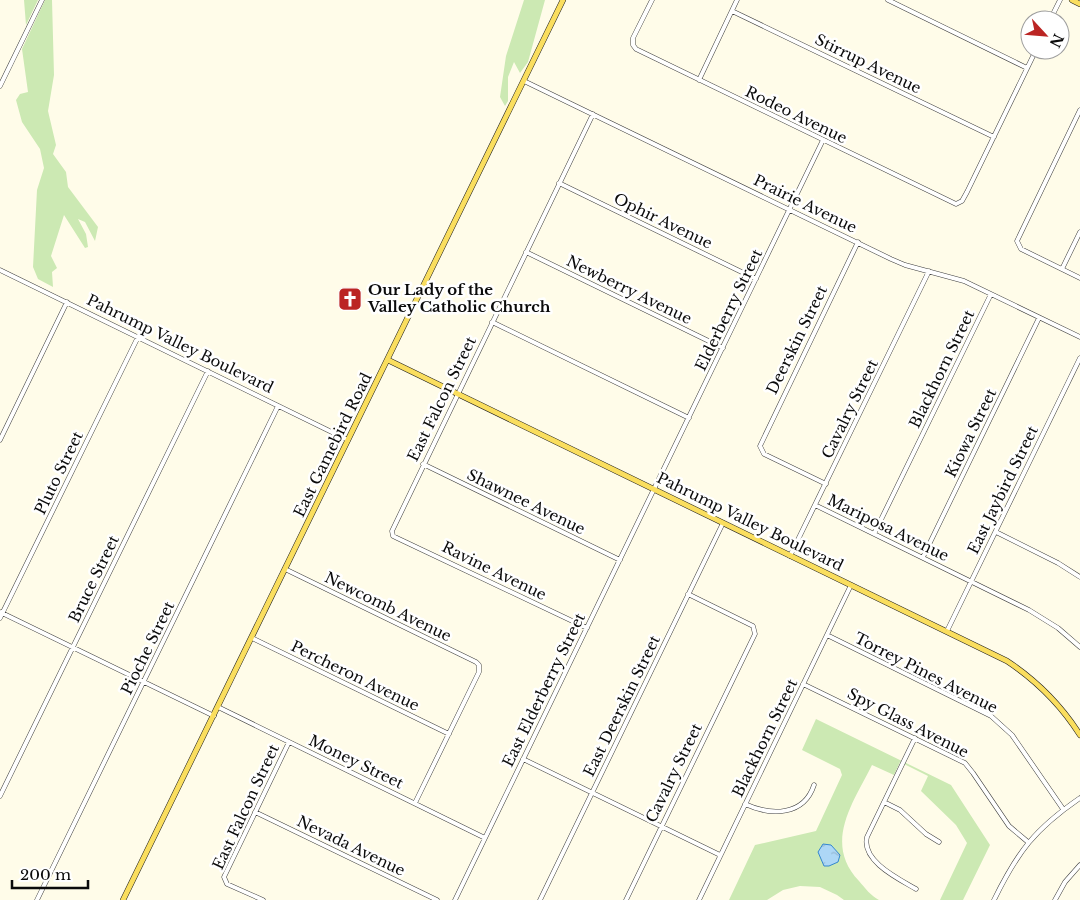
<svg xmlns="http://www.w3.org/2000/svg" width="1080" height="900" viewBox="0 0 1080 900" font-family="'Libre Baskerville',serif">
<style>
.grass{fill:#cce9b3}
.water{fill:url(#water-ripples);stroke:#3487ce}
.lines{fill:none;stroke-linecap:round;stroke-linejoin:round}
.minor-casing{stroke:#3e3e3e;stroke-width:5}
.major-casing{stroke:#1c1c1c;stroke-width:6}
.minor{stroke:#fff;stroke-width:4}
.major{stroke:#fade5e;stroke-width:5}
.labels{text-anchor:middle;stroke-width:5;stroke-linejoin:round;paint-order:stroke}
.street-label{font-size:15px;fill:#0b0b0b;stroke:#fff}
.poi-label{font-size:15px;font-weight:bold;fill:#0b0b0b;stroke:#fff;text-anchor:start}
</style>
<defs>
<pattern id="water-ripples" width="26" height="14" patternUnits="userSpaceOnUse" patternTransform="scale(1.25)"><rect width="26" height="14" fill="#add7f6"/><path d="M2 4q2-2 4 0t4 0M15 11q2-2 4 0t4 0" fill="none" stroke="#94b7d2"/></pattern>
</defs>
<rect width="100%" height="100%" fill="#fffce9"/>
<path class="grass" d="M24 0H38L26 25Z
M45 0H52L54 75 48 111 56 145 53 154 66 172 68 187 98 227 95 241 85 222 78 219 86 234 88 247 85 248 64 215 51 256 57 268 52 272 53 287 38 279 33 267 37 190 44 168 40 149 22 122 16 100 20 94 28 92 22 49Z
M524 0H545L528 62 520 73 514 62 508 77V101L505 106 500 97 506 56Z
M816 719 951 785 990 845 963 900H940L967 843 956 825 921 791 928 776 900 762 894 775 872 765C853 803 823 843 859 881 865 888 871 896 879 900H844L837 895 820 887 800 886 783 890 767 900H729L755 845 816 831 842 775 840 769 802 750Z"/>
<path class="water" d="M823 844 831 845 840 855 838 862 829 866H824L818 852Z"/>
<g class="lines">
<g class="minor-casing">
<path id="minor" d="M652 0 633 38V45L636 49 956 204 962 201 967 192 1036 50
M888 0 1027 68
M732 11 994 137
M1050 20 1060 0
M699 80 737 0
M524 81 891 259 905 265 964 281 1080 337
M0 86 42 0
M1080 110 1017 241 1021 249 1080 278
M559 183 756 279
M526 252 723 348
M1062 269 1080 232
M0 270 348 440
M492 322 689 418
M0 440 67 302
M423 464 620 560
M826 484 764 454 760 446 858 242
M815 505 1029 610 1058 628 1080 647
M996 532 1058 563 1080 577
M874 534 991 294
M790 556 929 271
M923 557 1039 318
M285 569 476 662 479 665V672L415 803
M0 612 214 716
M0 618 138 337
M587 628 397 538 393 536 392 531 593 114
M947 631 1080 358
M827 635 991 716 1012 735 1063 809
M252 638 449 734
M803 684 965 763 973 773 1009 826 1028 842
M218 707 485 838
M915 738 867 837C861 861 899 879 916 889
M523 759 720 855
M0 796 208 371
M884 802 900 810 926 834 939 842
M745 804C771 816 804 816 814 785
M255 812 437 900
M37 900 278 406
M263 900 227 884 224 877 289 742
M455 900 823 140
M540 900 723 523
M626 900 755 634 753 626 688 594
M699 900 851 585
M994 900C1018 851 1035 829 1080 798
M1055 900 1065 882 1080 865"/>
</g>
<g class="major-casing">
<path id="major" d="M1072 0 1080 4
M388 360 1007 661C1037 681 1061 705 1080 735
M123 900 563 0"/>
</g>
<use href="#minor" class="minor"/>
<use href="#major" class="major"/>
</g>
<defs>
<g id="church-square" transform="scale(1.25)"><rect x="-9" y="-9" width="18" height="18" rx="4" fill="#bb2523" stroke="#fff"/><path d="M-1.2-6h2.4v3.5h3.3v2.4h-3.3V6h-2.4V-.1h-3.3v-2.4h3.3Z" fill="#fff"/></g>
</defs>
<g fill-rule="evenodd">
<use href="#church-square" x="350" y="299"/>
</g>
<g class="labels">
<g class="street-label">
<text transform="translate(868 64) rotate(26)" y="5">Stirrup Avenue</text>
<text transform="translate(796 115) rotate(26)" y="5">Rodeo Avenue</text>
<text transform="translate(805 204) rotate(26)" y="5">Prairie Avenue</text>
<text transform="translate(663 221) rotate(26)" y="5">Ophir Avenue</text>
<text transform="translate(629 290) rotate(26)" y="5">Newberry Avenue</text>
<text transform="translate(729 310) rotate(-64)" y="5">Elderberry Street</text>
<text transform="translate(797 340) rotate(-64)" y="5">Deerskin Street</text>
<text transform="translate(180 344) rotate(26)" y="5">Pahrump Valley Boulevard</text>
<text transform="translate(942 369) rotate(-64)" y="5">Blackhorn Street</text>
<text transform="translate(442 399) rotate(-64)" y="5">East Falcon Street</text>
<text transform="translate(850 409) rotate(-64)" y="5">Cavalry Street</text>
<text transform="translate(971 433) rotate(-64)" y="5">Kiowa Street</text>
<text transform="translate(333 445) rotate(-64)" y="5">East Gamebird Road</text>
<text transform="translate(59 473) rotate(-64)" y="5">Pluto Street</text>
<text transform="translate(1003 490) rotate(-64)" y="5">East Jaybird Street</text>
<text transform="translate(526 502) rotate(26)" y="5">Shawnee Avenue</text>
<text transform="translate(750 522) rotate(26)" y="5">Pahrump Valley Boulevard</text>
<text transform="translate(888 528) rotate(26)" y="5">Mariposa Avenue</text>
<text transform="translate(494 571) rotate(26)" y="5">Ravine Avenue</text>
<text transform="translate(94 579) rotate(-64)" y="5">Bruce Street</text>
<text transform="translate(388 607) rotate(26)" y="5">Newcomb Avenue</text>
<text transform="translate(148 648) rotate(-64)" y="5">Pioche Street</text>
<text transform="translate(926 673) rotate(27)" y="5">Torrey Pines Avenue</text>
<text transform="translate(355 676) rotate(26)" y="5">Percheron Avenue</text>
<text transform="translate(544 690) rotate(-64)" y="5">East Elderberry Street</text>
<text transform="translate(622 706) rotate(-64)" y="5">East Deerskin Street</text>
<text transform="translate(908 723) rotate(27)" y="5">Spy Glass Avenue</text>
<text transform="translate(765 738) rotate(-64)" y="5">Blackhorn Street</text>
<text transform="translate(356 762) rotate(26)" y="5">Money Street</text>
<text transform="translate(674 773) rotate(-64)" y="5">Cavalry Street</text>
<text transform="translate(246 807) rotate(-65)" y="5">East Falcon Street</text>
<text transform="translate(351 846) rotate(26)" y="5">Nevada Avenue</text>
</g>
<g class="poi-label">
<text x="368" y="295">Our Lady of the<tspan x="368" dy="17">Valley Catholic Church</tspan></text>
</g>
</g>
<g transform="translate(1045 35) rotate(116)"><circle r="24" fill="#ffffff" stroke="#9d9d9d"/>
<path d="M0-4L9 19L0 12L-9 19Z" fill="#bb2523"/>
<text y="-8" font-size="14" font-weight="bold" text-anchor="middle" fill="#0b0b0b">N</text>
</g>
<path d="M12 880v8h76v-8" fill="none" stroke="#0b0b0b" stroke-width="2.5"/>
<text x="20" y="880" font-size="15" fill="#0b0b0b" stroke="#ffffff" stroke-width="4" paint-order="stroke">200 m</text>
</svg>
